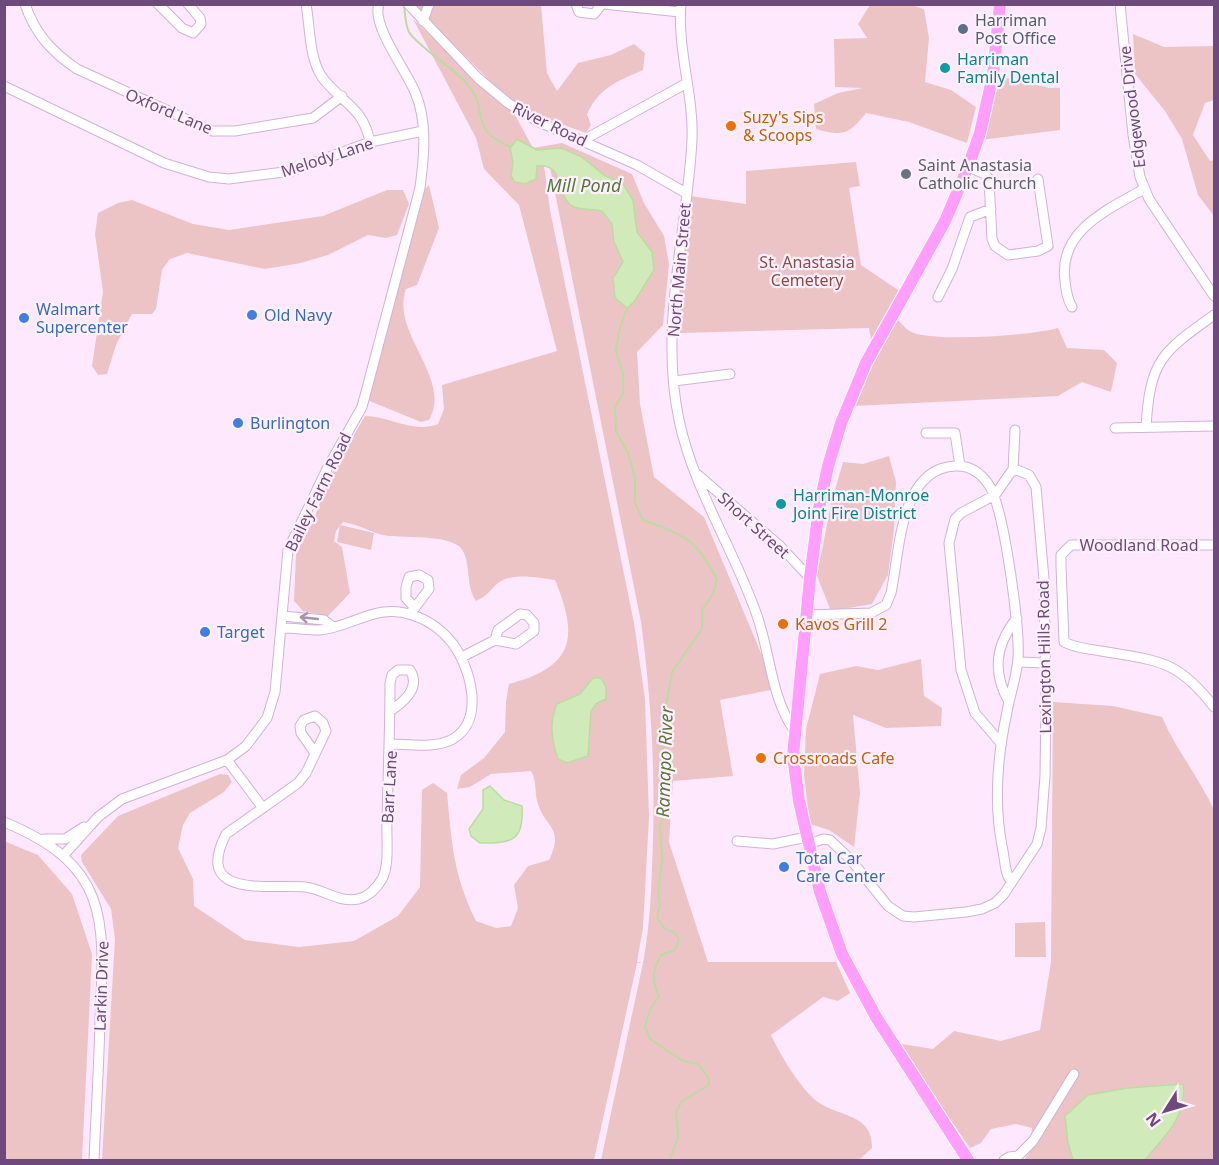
<svg xmlns="http://www.w3.org/2000/svg" width="1219" height="1165" viewBox="0 0 1219 1165" font-family="'Noto Sans',sans-serif">
<style>
.green{fill:#edc4c5;fill-rule:evenodd}
.water{fill:#d0eaba;stroke:#bbdc9f;stroke-width:1.5}
.lines{fill:none;stroke-linecap:round;stroke-linejoin:round}
.stream{stroke:#bbdc9f;stroke-width:2}
.minor-casing{stroke:#d0b2d6;stroke-width:11}
.major-casing{stroke:#fff;stroke-width:14}
.minor{stroke:#fff;stroke-width:9}
.major{stroke:#ff9efd;stroke-width:12}
.oneway{stroke:#a892b0}
.service-dot{fill:#5c6f8a;stroke:#fff0ff;stroke-width:2}
.culture-dot{fill:#0f9aa8;stroke:#fff0ff;stroke-width:2}
.food-dot{fill:#e8710a;stroke:#fff0ff;stroke-width:2}
.worship-dot{fill:#6b7280;stroke:#fff0ff;stroke-width:2}
.shop-dot{fill:#3f7fe0;stroke:#fff0ff;stroke-width:2}
.labels{text-anchor:middle;stroke-width:4.5;stroke-linejoin:round;paint-order:stroke}
.service-label{font-size:16px;fill:#4e5e75;stroke:#fff0ff;text-anchor:start}
.culture-label{font-size:16px;fill:#0d838f;stroke:#fff0ff;text-anchor:start}
.street-label{font-size:16px;fill:#6e497b;stroke:#fff0ff}
.food-label{font-size:16px;fill:#c56008;stroke:#fff0ff;text-anchor:start}
.worship-label{font-size:16px;fill:#5b616d;stroke:#fff0ff;text-anchor:start}
.park-label{font-size:16px;fill:#8e4c45;stroke:#fff0ff}
.shop-label{font-size:16px;fill:#366cbe;stroke:#fff0ff;text-anchor:start}
.water-label{font-size:18px;font-style:italic;fill:#557938;stroke:#fff0ff}
</style>
<rect width="100%" height="100%" fill="#fee8fe"/>
<path class="green" d="M907 4 924 9 929 38 925 82 951 90 976 107 967 143 909 122 866 113C849 134 844 137 816 129L814 104 838 93 863 88 835 87 834 39 867 38 858 24 870 5Z
M414 5H541L547 73 557 91 578 63 611 55 634 44 645 53 643 70C616 82 600 87 587 114L591 125 586 133C557 123 500 105 486 77Z
M413 19 515 115 533 148 562 143 632 174 644 203 664 236 669 264 663 325 637 352 640 404 654 477 704 517 776 689 720 700 733 776 673 781 669 842 708 962H836L850 993 838 1001 823 997 771 1035C781 1056 794 1078 810 1095 831 1119 873 1109 872 1148L859 1160H601L643 963H637L594 1160H102L115 939 111 909 82 862 81 855 118 816 220 774 228 775 232 782 224 792 190 813 183 825 178 848 193 879 194 906 245 940 299 947 354 941 398 916 420 887 422 790 433 783 447 793C452 844 453 874 476 921L496 928 511 926 518 908 514 885 528 866 549 860C565 827 545 828 538 804 534 793 537 780 531 771L491 774 470 787 457 789 461 775 484 758 505 732 506 701 509 684C574 667 579 638 555 580 539 578 513 572 498 583 490 590 486 597 476 601 466 587 471 567 463 551 453 532 397 540 379 534 367 530 356 524 343 522L336 531 334 541 342 547 350 593 328 616 303 611 294 601 296 554 315 516 329 478 365 416C390 416 413 434 438 424L444 409 442 385 557 351 519 205 484 169 476 138ZM544 166 550 168 641 622C652 704 656 784 652 866 651 899 649 931 643 963L637 962 643 928 649 817 645 699 634 623 550 210Z
M1133 34 1164 47 1214 46V100L1205 103 1193 135 1210 161 1214 160V216L1198 195 1182 139 1165 111 1135 74Z
M998 76 1050 88H1060V130L981 140Z
M856 162 860 186 849 188 861 265 904 294 873 350 869 328 680 333V281L690 196 746 204V171Z
M429 185 439 228 417 285 406 289C390 333 453 378 429 420L421 422 367 400 424 190Z
M387 190H403L409 204 397 235 386 238 368 235 328 255 301 263 265 269 187 253 170 259 162 270 156 309 152 314H132L116 345 107 374 98 375 92 366 103 292 95 234 98 213 118 203 132 200 193 224 229 230 323 216Z
M896 317C902 325 907 331 917 334 948 341 1027 336 1058 328L1067 348 1104 350 1117 363 1111 392 1082 382 1058 396 854 406 867 373Z
M889 456 896 482 894 530 888 575 872 604 831 611 817 576 831 504 843 462 863 464Z
M340 525 374 533 371 550 337 542Z
M921 659 924 696 942 708 941 726 886 728 853 715 860 793 854 847 829 830 810 824 804 775 806 729 820 674 856 666 878 670Z
M1053 702 1113 706 1162 717C1176 750 1199 777 1214 810V1160H1145C1163 1139 1190 1114 1183 1084L1068 1143 1073 1160H1024L1030 1152 1032 1128 1016 1124 991 1129 981 1143 970 1148 904 1052 902 1044 933 1049 954 1031 1001 1041 1040 1030 1051 962Z
M4 841 38 855 72 894 92 954 82 1160H5Z
M1045 922 1046 957H1015V923Z"/>
<path class="water" d="M517 139 537 150 561 148 582 157 604 175 623 184 633 200 637 232 652 252 654 270 634 302 627 308 615 298 613 278 623 262 614 242 612 224 602 211C594 209 580 210 574 207 554 197 567 163 537 166L536 179 525 184 515 182 511 176 513 162 510 148Z
M593 678H601L606 687V699L597 703 591 711 588 756 567 763 558 759C551 740 549 722 557 704L580 694Z
M490 786 504 800 522 806C524 841 513 843 480 843L471 836 469 829 483 809V790Z
M1183 1084C1188 1116 1163 1138 1145 1160H1073L1068 1143 1065 1116 1088 1095 1127 1088Z"/>
<g class="lines">
<path class="stream" d="M404 4C405 13 405 24 409 32 417 46 455 69 467 84 491 110 466 129 511 147
M627 308 619 331 616 351 623 374V393L615 407 616 431 628 453 635 478V503L643 520C684 535 697 539 717 580L713 594 702 610V629L672 672 663 723 664 814 660 826 662 861 658 893 660 905 657 918 664 928 675 933 679 939 675 950 661 955C653 970 651 980 659 996L650 1009 645 1027 650 1039 683 1061 698 1064 708 1077 709 1085 682 1101 676 1112 678 1137 670 1160"/>
<g class="minor-casing">
<path id="minor" d="M25 4C35 34 52 52 77 69L212 131H235L313 118 342 96
M158 4 182 28 193 33 201 24 200 18 188 4
M306 4C310 26 309 58 322 77 341 103 363 106 370 142
M408 4 478 78 508 103 539 122 637 165 686 193
M576 4 579 12 594 14 602 4
M603 4 680 12
M681 4C677 50 694 95 692 140 687 234 659 326 679 420 693 487 732 546 755 610 770 648 770 696 794 730
M1120 4 1133 135 1140 177 1149 199 1214 296
M423 21 429 4
M4 86 164 163 209 177 229 179 292 171 370 142 423 131
M586 142 589 137 687 83
M968 167 985 174 989 179 992 239 995 246 1008 255 1038 251 1048 246 1038 179
M938 297 952 269 970 217 991 209
M1072 307C1067 299 1066 290 1065 281 1058 231 1107 210 1144 189
M674 381 730 374
M1146 427C1150 360 1162 352 1214 315
M1115 428 1214 426
M926 433H955L960 466
M1013 471 1015 430
M698 475 780 546 810 578
M1214 545H1071L1061 555V566L1064 642C1075 648 1089 649 1101 651 1158 661 1177 659 1214 707
M410 614 429 589 428 580 419 575 409 577 406 587V598L415 608
M807 615 871 613 886 605 891 593C900 552 899 469 955 466 970 465 981 473 989 485 1004 508 1020 628 1018 658 1017 676 1010 694 1007 712 997 758 993 804 1003 851 1005 861 1005 874 1011 881
M283 616 324 620 333 627
M282 628C294 628 306 630 319 630 351 628 377 602 412 615 428 620 443 631 453 644 471 669 485 720 453 739 435 749 408 744 389 744
M462 657 495 640 516 644 534 631V623L527 615 520 614 498 630 495 640
M1018 662 1044 663
M1009 702C992 672 995 645 1017 618
M315 753 301 733 300 726 304 720 315 716 323 723 326 731 306 773 298 783 226 834C193 899 268 884 305 887 323 889 339 903 358 899 368 897 377 888 382 879 390 865 386 837 387 820 388 775 390 729 390 683L392 675 398 670H410C421 688 404 702 390 711
M227 760 263 808
M4 822C109 865 105 919 100 1019 99 1066 96 1113 94 1160
M44 839H65L84 827
M737 841 773 844 807 837
M809 844 823 839 830 840 851 860 888 906 903 916 914 917 966 912 982 909 995 903 1004 894 1037 844 1041 828 1045 776 1046 696 1044 579 1036 487 1029 475 1017 470 1011 472 995 495 961 513 955 519 949 543 961 670 975 713 1000 742
M63 856 98 817 122 799 227 760 246 746 267 718 275 692 288 550 328 467 362 407 420 188C424 157 428 122 415 92 406 70 371 25 379 4
M1004 1160 1009 1157 1018 1156 1033 1141 1074 1074"/>
</g>
<g class="major-casing">
<path id="major" d="M968 1160 876 1017 842 954 820 892 799 801 793 756 810 578 819 508 828 466 841 423 866 363 945 221 968 167 980 133 993 75 1000 4"/>
</g>
<use href="#minor" class="minor"/>
<use href="#major" class="major"/>
</g>
<defs><path id="oneway-shaft" d="M-6 0H5M1.5-3L5.5 0L1.5 3" fill="none" stroke-width="1.6" stroke-linecap="round" stroke-linejoin="round" transform="scale(1.5)"/></defs>
<use class="oneway" href="#oneway-shaft" transform="translate(309 618) rotate(-174)"/>
<circle class="service-dot" cx="963" cy="29" r="6"/>
<g class="culture-dot">
<circle cx="945" cy="68" r="6"/>
<circle cx="781" cy="504" r="6"/>
</g>
<g class="food-dot">
<circle cx="731" cy="126" r="6"/>
<circle cx="783" cy="624" r="6"/>
<circle cx="761" cy="758" r="6"/>
</g>
<circle class="worship-dot" cx="906" cy="174" r="6"/>
<g class="shop-dot">
<circle cx="252" cy="315" r="6"/>
<circle cx="24" cy="318" r="6"/>
<circle cx="238" cy="423" r="6"/>
<circle cx="205" cy="632" r="6"/>
<circle cx="784" cy="867" r="6"/>
</g>
<g class="labels">
<g class="service-label">
<text x="975" y="26">Harriman<tspan x="975" dy="18">Post Office</tspan></text>
</g>
<g class="culture-label">
<text x="957" y="65">Harriman<tspan x="957" dy="18">Family Dental</tspan></text>
<text x="793" y="501">Harriman-Monroe<tspan x="793" dy="18">Joint Fire District</tspan></text>
</g>
<g class="street-label">
<text transform="translate(1132 107) rotate(-97)" y="6">Edgewood Drive</text>
<text transform="translate(169 111) rotate(23)" y="6">Oxford Lane</text>
<text transform="translate(550 124) rotate(26)" y="6">River Road</text>
<text transform="translate(327 157) rotate(-18)" y="6">Melody Lane</text>
<text transform="translate(679 270) rotate(-85)" y="6">North Main Street</text>
<text transform="translate(318 492) rotate(-64)" y="6">Bailey Farm Road</text>
<text transform="translate(754 525) rotate(42)" y="6">Short Street</text>
<text x="1139" y="551">Woodland Road</text>
<text transform="translate(1044 657) rotate(-91)" y="6">Lexington Hills Road</text>
<text transform="translate(389 787) rotate(-87)" y="6">Barr Lane</text>
<text transform="translate(101 986) rotate(-88)" y="6">Larkin Drive</text>
</g>
<g class="food-label">
<text x="743" y="123">Suzy's Sips<tspan x="743" dy="18">&amp; Scoops</tspan></text>
<text x="795" y="630">Kavos Grill 2</text>
<text x="773" y="764">Crossroads Cafe</text>
</g>
<g class="worship-label">
<text x="918" y="171">Saint Anastasia<tspan x="918" dy="18">Catholic Church</tspan></text>
</g>
<g class="park-label">
<text x="807" y="268">St. Anastasia<tspan x="807" dy="18">Cemetery</tspan></text>
</g>
<g class="shop-label">
<text x="36" y="315">Walmart<tspan x="36" dy="18">Supercenter</tspan></text>
<text x="264" y="321">Old Navy</text>
<text x="250" y="429">Burlington</text>
<text x="217" y="638">Target</text>
<text x="796" y="864">Total Car<tspan x="796" dy="18">Care Center</tspan></text>
</g>
<g class="water-label">
<text x="584" y="192">Mill Pond</text>
<text transform="translate(665 762) rotate(-88)" y="6">Ramapo River</text>
</g>
</g>
<rect width="1219" height="1165" fill="none" stroke="#6e497b" stroke-width="12"/>
<g transform="translate(1165 1111) rotate(233)" stroke="#fff0ff" stroke-width="4.5" paint-order="stroke">
<path d="M0-4.5L10 22L0 15L-10 22Z" fill="#6e497b"/>
<text y="-9" font-size="16" font-weight="bold" text-anchor="middle" fill="#6e497b">N</text>
</g>
</svg>
